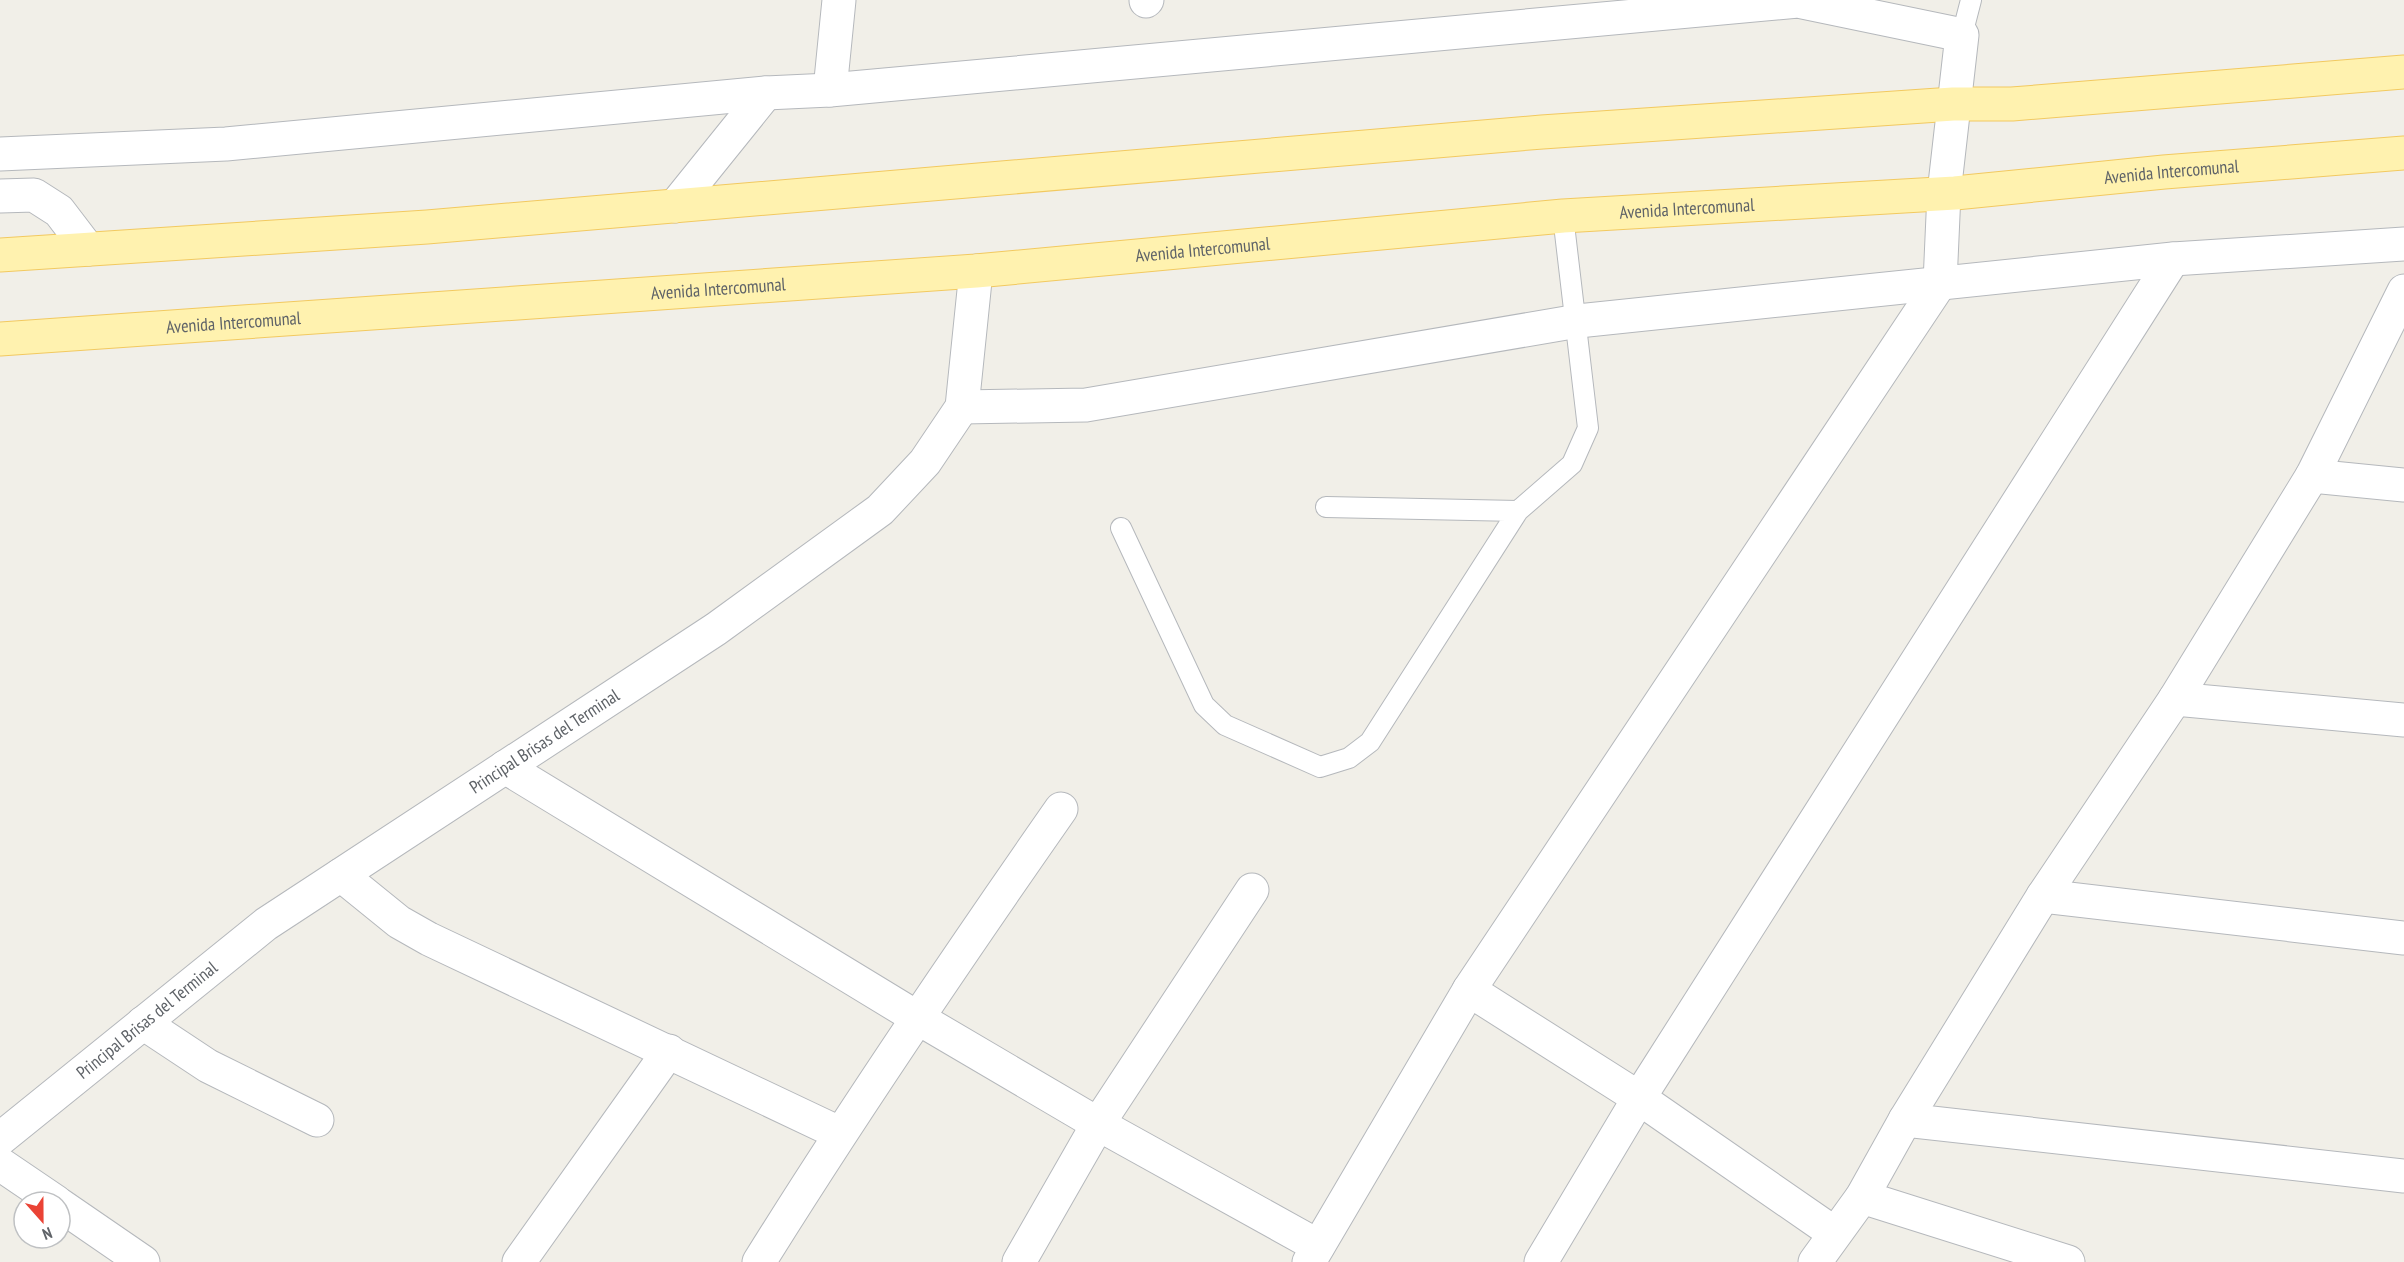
<svg xmlns="http://www.w3.org/2000/svg" width="2404" height="1262" viewBox="0 0 2404 1262" font-family="'PT Sans Narrow',sans-serif">
<style>
.lines{fill:none;stroke-linecap:round;stroke-linejoin:round}
.lane-casing{stroke:#b5b8bc;stroke-width:22}
.street-casing{stroke:#b5b8bc;stroke-width:35}
.primary-casing{stroke:#f2c960;stroke-width:35}
.lane{stroke:#fff;stroke-width:20}
.street{stroke:#fff;stroke-width:33}
.primary{stroke:#fff2af;stroke-width:33}
.labels{text-anchor:middle;stroke-width:6;stroke-linejoin:round;paint-order:stroke}
.street-label{font-size:18px;fill:#5f6368;stroke:#fff}
</style>
<rect width="100%" height="100%" fill="#f1efe8"/>
<g class="lines">
<g class="lane-casing">
<path id="lane" d="M1962 35 1971 0
M1326 507 1518 511
M1121 528 1204 705 1225 725 1320 767 1349 758 1370 742 1518 511 1572 464 1588 428 1563 216"/>
</g>
<g class="street-casing">
<g id="street">
<path d="M1146 1 1147 0"/>
<path d="M830 90 839 0"/>
<path d="M0 154 226 144 766 93 830 90 1798 1 1962 35 1944 193 1940 283 1469 990 1309 1262"/>
<path d="M0 196 34 195 59 211 88 249"/>
<path d="M675 206 766 93"/>
<path d="M962 407 1086 405 1578 321 2173 259 2404 244"/>
<path d="M2312 476 2404 485"/>
<path d="M2175 699 2404 720"/>
<path d="M505 767 916 1017 1098 1124 1318 1246"/>
<path d="M341 875 399 922 429 939 839 1133"/>
<path d="M2043 896 2404 938"/>
<path d="M1469 990 1639 1098 1834 1233"/>
<path d="M143 1023 208 1066 317 1120"/>
<path d="M1905 1120 2404 1176"/>
<path id="s1" d="M0 1139 266 924 716 629 880 510 925 462 962 407 976 271"/>
<path d="M0 1164 56 1202"/>
<path d="M1862 1197 2068 1262"/>
<path d="M60 1205 143 1262"/>
<path d="M519 1262 669 1051"/>
<path d="M759 1262C855 1108 957 958 1061 809"/>
<path d="M1019 1262 1098 1124 1252 890"/>
<path d="M1541 1262 1639 1098 2173 259"/>
<path d="M1815 1262 1862 1197 1905 1120 2043 896 2175 699 2312 476 2404 291"/>
</g>
</g>
<g class="primary-casing">
<g id="primary">
<path d="M0 255 427 227 1542 132 1953 104H2012L2404 72"/>
<path id="s2" d="M0 339 976 271 1563 216 1955 193 2164 172 2404 153"/>
</g>
</g>
<use href="#lane" class="lane"/>
<use href="#street" class="street"/>
<use href="#primary" class="primary"/>
</g>
<g class="labels">
<g class="street-label">
<text dy="6" stroke="none"><textPath href="#s2" startOffset="2178">Avenida Intercomunal</textPath></text>
<text dy="6" stroke="none"><textPath href="#s2" startOffset="1692">Avenida Intercomunal</textPath></text>
<text dy="6" stroke="none"><textPath href="#s2" startOffset="1206">Avenida Intercomunal</textPath></text>
<text dy="6" stroke="none"><textPath href="#s2" startOffset="720">Avenida Intercomunal</textPath></text>
<text dy="6" stroke="none"><textPath href="#s2" startOffset="234">Avenida Intercomunal</textPath></text>
<text dy="6" stroke="none"><textPath href="#s1" startOffset="675">Principal Brisas del Terminal</textPath></text>
<text dy="6" stroke="none"><textPath href="#s1" startOffset="189">Principal Brisas del Terminal</textPath></text>
</g>
</g>
<g transform="translate(42 1220) rotate(159)"><circle r="28" fill="#ffffff" stroke="#bfc1c3" stroke-width="1.5"/>
<path d="M0-4.5L10 22L0 15L-10 22Z" fill="#ea4335"/>
<text y="-9" font-size="16" font-weight="bold" text-anchor="middle" fill="#5f6368">N</text>
</g>
</svg>
